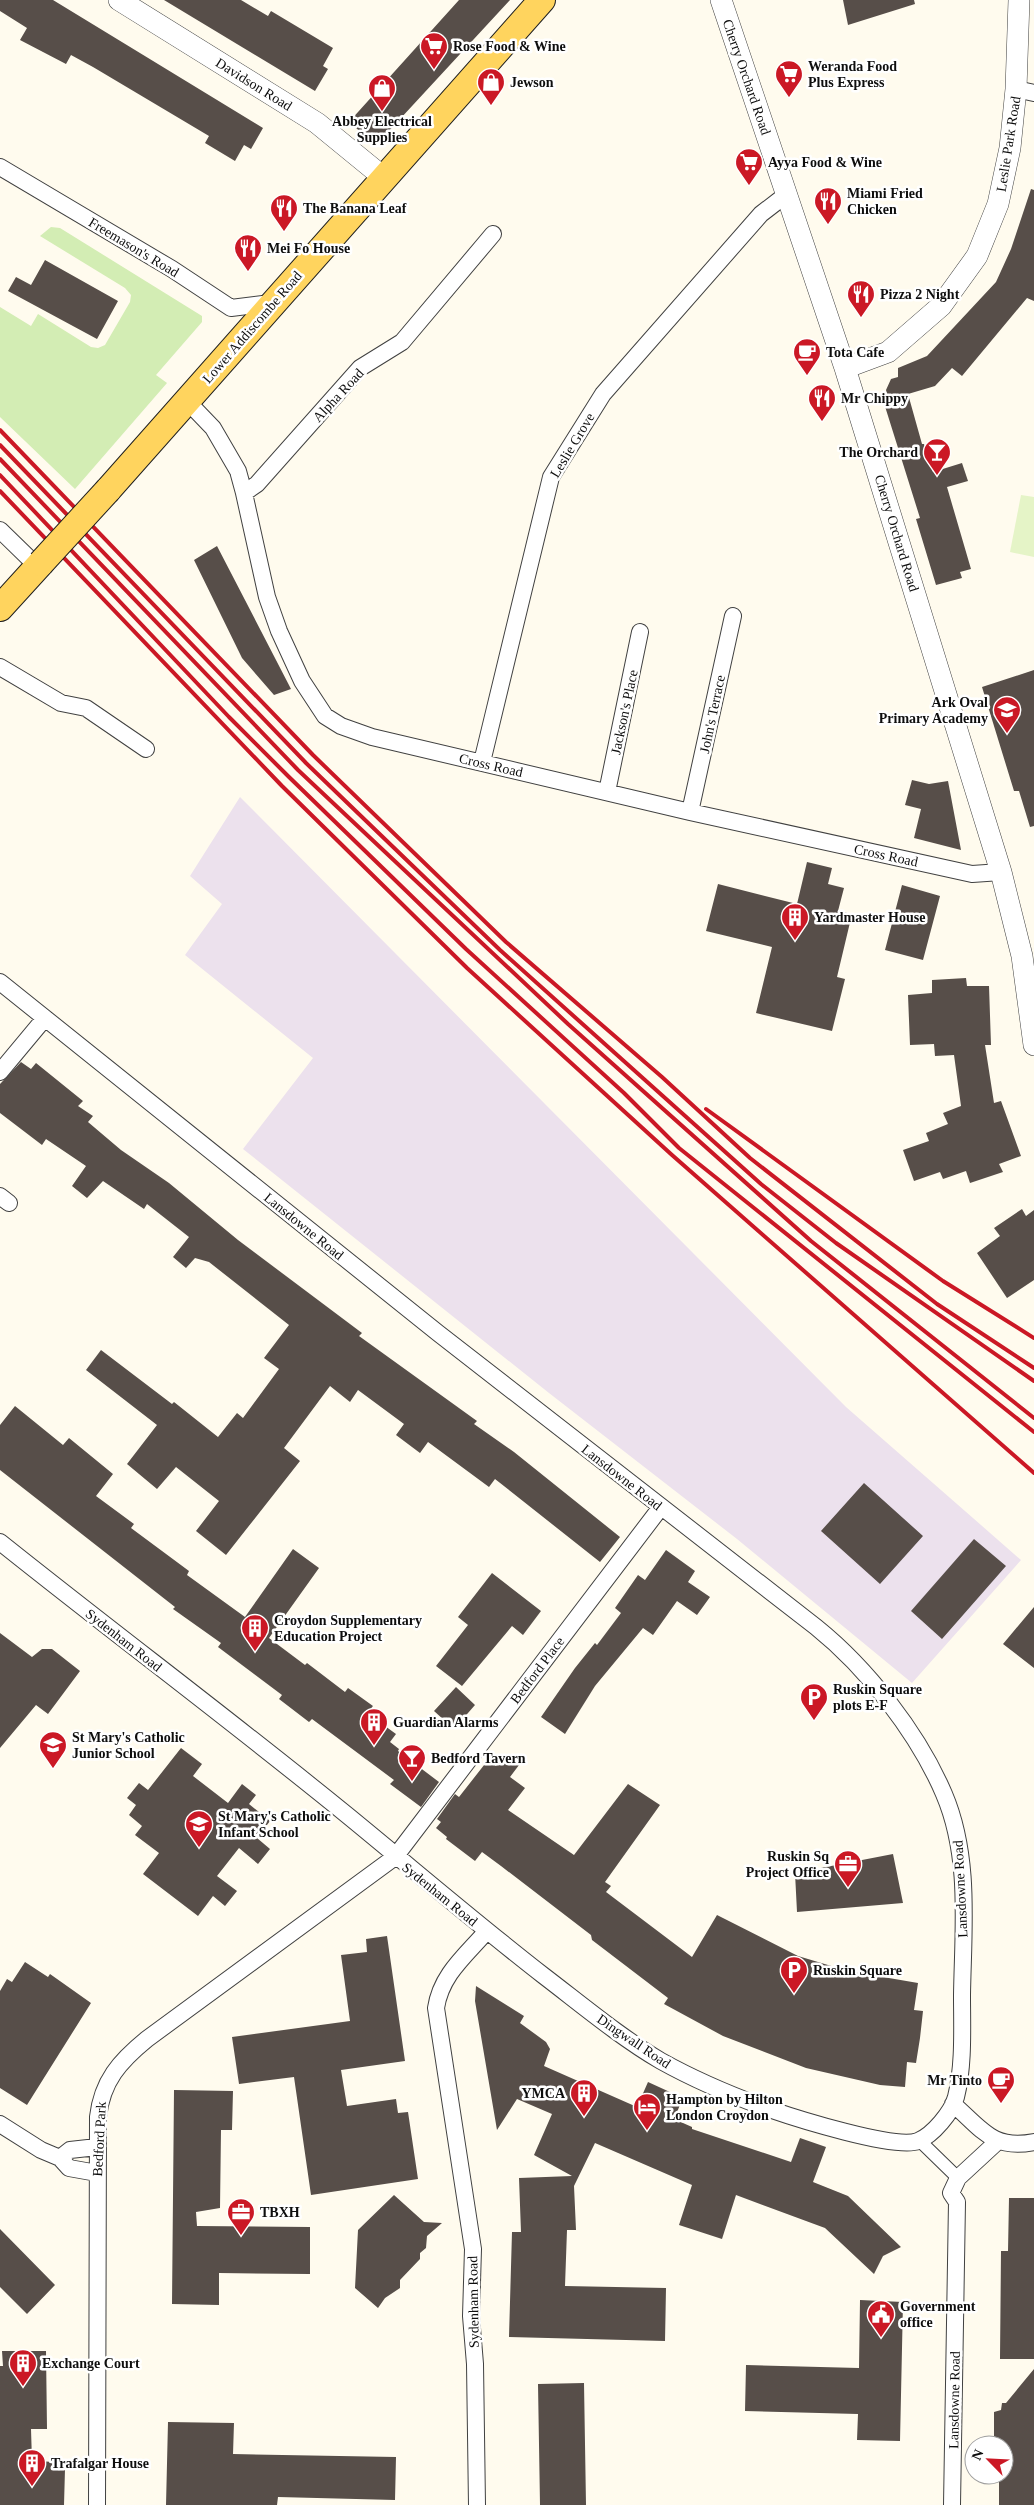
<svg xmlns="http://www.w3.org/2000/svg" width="1034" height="2505" viewBox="0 0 1034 2505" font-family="'Times New Roman',serif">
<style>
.industrial{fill:#ece1ed}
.green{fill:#d3edb4}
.pitch{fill:#e5f4c7}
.building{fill:#574e49}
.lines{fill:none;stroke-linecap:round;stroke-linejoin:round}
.pedestrian-casing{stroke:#414141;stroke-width:14}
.minor-casing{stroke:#414141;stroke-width:18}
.tertiary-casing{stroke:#414141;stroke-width:22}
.primary-casing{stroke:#1f1f1f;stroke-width:28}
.pedestrian{stroke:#fff;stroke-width:12}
.minor{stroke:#fff;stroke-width:16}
.tertiary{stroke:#fff;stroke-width:21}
.primary{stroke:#ffd45e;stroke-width:26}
.rail{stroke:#cb1825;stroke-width:4}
.primary-bridge-casing{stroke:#1f1f1f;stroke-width:28;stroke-linecap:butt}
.primary-bridge{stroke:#ffd45e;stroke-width:26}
.labels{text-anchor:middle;stroke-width:5;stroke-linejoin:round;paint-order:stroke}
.poi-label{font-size:14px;font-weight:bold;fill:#0e0e0e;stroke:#fff;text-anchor:start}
.street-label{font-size:14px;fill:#0e0e0e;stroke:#fff}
</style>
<rect width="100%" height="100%" fill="#fffbee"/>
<path class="industrial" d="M240 797 846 1407 1021 1560 912 1683 737 1539 549 1393 243 1149 313 1058 185 955 222 904 190 876Z"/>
<path class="green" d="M51 227 60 228 202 316V322L156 375 167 383 75 489 0 417V307L31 326 38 314 91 347 98 348 105 345 130 302 131 295 125 288 40 236Z"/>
<path class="pitch" d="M1021 495 1034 497V557L1010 552Z"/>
<path class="building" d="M0 0H53L263 128 251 149 244 145 235 161 205 143 209 136 93 67 71 55 66 64 20 40 27 28 0 11Z
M164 0H241L268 16 271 11 333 48 323 66 328 69 315 91Z
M459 0H510L376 145 349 122Z
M843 0H914L915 4 848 25Z
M1031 189 1034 190V301L1027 298 962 376 952 368 935 386 908 394 922 444H924L933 472 962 463 968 481 947 487 971 569 960 572 962 578 936 585 916 519 920 518 883 400 888 398 886 390 891 379 898 377V368L927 356 996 282 1011 249Z
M45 260 118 301 97 339 8 291 16 277 31 285Z
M217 546 291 689 274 695 242 658 194 560Z
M1034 670V826L1030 827 1019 791H1014L982 687Z
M912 780 929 784 948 781 961 850 914 838 921 809 905 805Z
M807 862 832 868 828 884 844 888 838 911 852 914 837 977 845 979 832 1031 756 1013 772 947 706 931 718 884 797 904Z
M902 885 940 896 923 960 885 950Z
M966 978 967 986H989L991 1045H985L994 1103 1001 1101 1021 1156 999 1164 1003 1172 970 1183 966 1171 943 1179 940 1172 914 1181 903 1150 929 1141 926 1133 948 1124 943 1113 961 1106 954 1055 935 1056 934 1044 910 1045 908 995 932 993V980Z
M21 1062 31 1069 36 1063 83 1101 78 1106 93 1116 88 1122 121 1150 169 1183 238 1240 362 1333 359 1336 477 1421 474 1424 514 1452 620 1537 600 1562 495 1479 489 1487 428 1442 420 1453 396 1435 404 1424 358 1390 350 1402 330 1386 284 1448 300 1461 226 1555 196 1531 219 1501 176 1467 157 1489 127 1464 157 1425 86 1370 101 1350 172 1404 174 1402 218 1437 237 1413 243 1418 279 1369 264 1358 289 1325 209 1262 195 1258 186 1268 173 1257 189 1237 147 1204 144 1209 103 1181 87 1198 72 1186 86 1166 46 1139 42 1145 0 1113V1084Z
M1022 1209 1026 1216 1034 1210V1280L1007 1298 977 1253 1000 1236 994 1228Z
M15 1406 63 1445 69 1438 113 1474 96 1496 134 1524 131 1528 189 1571 187 1575 245 1617 293 1549 319 1568 269 1638 305 1665 307 1663 345 1692 348 1688 373 1706 367 1713 396 1734 390 1742 399 1749 398 1751 439 1782 421 1807 390 1784 394 1780 312 1719 309 1722 279 1699 282 1695 218 1647 221 1643 173 1609 175 1607 0 1470V1425Z
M864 1483 923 1536 880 1584 821 1531Z
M974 1539 1006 1566 942 1639 911 1611Z
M666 1550 695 1571 688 1582 710 1597 697 1615 677 1601 653 1635 643 1628 595 1686 565 1734 541 1717 575 1668 595 1643 597 1645 621 1613 615 1608 638 1575 645 1580Z
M492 1573 541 1611 523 1635 512 1626 462 1686 436 1666 468 1625 458 1617Z
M1034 1607V1668L1003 1644Z
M0 1633 32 1657 42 1649H52L80 1671 48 1714 36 1705 0 1748Z
M456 1687 475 1705 454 1729 434 1711Z
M181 1748 202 1764 193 1776 228 1803 242 1784 256 1795 249 1804 270 1821 257 1838 270 1849 258 1864 239 1848 217 1876 237 1891 225 1906 213 1896 198 1916 143 1874 159 1853 135 1835 142 1826 129 1815 136 1805 127 1798 139 1783 148 1790Z
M505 1754 519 1765 510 1777 525 1788 508 1810 574 1855 628 1784 660 1805 605 1882 611 1886 606 1892 692 1957 717 1915 798 1956 848 1971 918 1983 914 2010 923 2011 920 2038 916 2063 907 2062 905 2087 880 2085 806 2068 723 2036 664 2004 668 1998 592 1940 591 1935 501 1866 482 1852 475 1861 446 1839 447 1837 436 1828 441 1822 437 1819 455 1794 459 1797 488 1760 496 1766Z
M893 1854 903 1903 797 1912 795 1873Z
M387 1936 405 2061 341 2070 347 2106 396 2099 398 2113 408 2112 418 2179 311 2195 294 2077 239 2084 232 2037 350 2021 341 1955 367 1952 366 1939Z
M25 1962 48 1977 50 1974 91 2003 27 2105 0 2088V1991L7 1979 12 1982Z
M476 1986 524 2016 520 2023 546 2042 550 2049 544 2066 637 2107 648 2082 683 2098 674 2119 692 2127V2129L791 2162 800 2138 826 2147 813 2182 848 2196 901 2247 883 2256 874 2274 825 2228 736 2195 722 2239 679 2225 692 2185 595 2143 574 2186 576 2230H567L565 2286 666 2288 665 2341 509 2337 512 2232H521L519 2178 572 2176 534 2155 552 2114 517 2099 497 2130 475 2001Z
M174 2090 233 2091 232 2130H221L220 2208 196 2212 197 2226 310 2227V2274L219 2273V2305L172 2304Z
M394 2195 424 2222 442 2223 427 2236 426 2248 420 2253V2259L400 2280V2288L385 2298 378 2308 355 2288 358 2230Z
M1009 2198H1034V2359H1000L1001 2251H1008Z
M0 2229 55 2285 27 2314 0 2287Z
M860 2300 903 2302 900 2441 857 2440 858 2414 745 2411 746 2365 859 2368Z
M2 2351H46L47 2429H31L32 2461 58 2462V2468L65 2469 64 2505H0V2366H3Z
M1034 2369V2505H999V2475H1004V2445H999V2442L994 2440V2412L1001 2410 1002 2403H1006Z
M584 2383 586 2505H540L538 2384Z
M168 2422 234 2423 233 2454 396 2457 395 2500 278 2497 277 2505H166Z"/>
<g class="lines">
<g class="pedestrian-casing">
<path id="pedestrian" d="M919 2140 958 2178"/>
</g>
<g class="minor-casing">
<path id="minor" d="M1016 89 1034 93
M0 167 172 269 231 308 271 303
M188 402 213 428 238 471 244 493 267 597 279 631 302 681 325 716 341 726 372 737 690 812 972 874 1001 872
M244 493 257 484 360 368 402 342 493 234
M0 530 38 567
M0 667 61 703 86 708 146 749
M482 762 551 477 603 394 761 214 787 194
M607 792 640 632
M690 812 733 616
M0 982 438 1333 816 1627C867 1668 918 1733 944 1794 971 1857 963 1929 962 1995 962 2028 964 2065 956 2097 952 2112 933 2135 918 2141 896 2150 795 2118 769 2109 733 2096 695 2080 661 2061 620 2037 582 2005 544 1976 477 1924 413 1869 347 1815 233 1722 115 1634 0 1542
M0 1072 45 1018
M0 1196 9 1203
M953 2104C982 2129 992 2150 1034 2142
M0 2124 41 2150 60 2158 69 2168 97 2173
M60 2158 70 2150 97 2147
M97 2505 98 2117C102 2081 120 2061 147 2039L395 1857 661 1507
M477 2505 475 2364 471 2316 473 2249 436 2008C441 1975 465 1956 486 1932
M952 2505 957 2202 951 2193 958 2178 997 2142"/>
</g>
<g class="tertiary-casing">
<path id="tertiary" d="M119 0 317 123 383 177
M721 0 845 368 1001 872 1022 956 1034 1045
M845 368 888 352 941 306 977 256 998 204 1010 148 1016 89 1019 0"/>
</g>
<g class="primary-casing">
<path id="primary" d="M108 490 542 0
M0 608 41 563"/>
</g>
<use href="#pedestrian" class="pedestrian"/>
<use href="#minor" class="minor"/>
<use href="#tertiary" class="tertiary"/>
<use href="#primary" class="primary"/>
<path class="rail" d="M0 430 313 755 506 942 662 1077 750 1158 937 1304 1034 1368
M0 445 306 763 500 950 761 1184 836 1243 1034 1381
M0 459 298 770 568 1024 811 1241 1034 1418
M0 475 229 717 289 777 466 949 624 1093 679 1148 1034 1432
M0 491 282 786 467 968 672 1155 1034 1473
M706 1109 943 1281 1034 1338"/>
<g class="primary-bridge-casing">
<path id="primary-bridge" d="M41 563 108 490"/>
</g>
<use href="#primary-bridge" class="primary-bridge"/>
</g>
<defs>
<g id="supermarket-pin" transform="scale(1.4375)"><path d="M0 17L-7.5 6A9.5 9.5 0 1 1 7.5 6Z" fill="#cb1825" stroke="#fff"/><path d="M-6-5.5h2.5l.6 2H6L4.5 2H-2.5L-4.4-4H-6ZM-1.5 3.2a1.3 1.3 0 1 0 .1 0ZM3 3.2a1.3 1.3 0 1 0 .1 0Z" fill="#fff"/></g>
<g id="shop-pin" transform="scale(1.4375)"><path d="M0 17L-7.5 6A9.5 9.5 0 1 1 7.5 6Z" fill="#cb1825" stroke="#fff"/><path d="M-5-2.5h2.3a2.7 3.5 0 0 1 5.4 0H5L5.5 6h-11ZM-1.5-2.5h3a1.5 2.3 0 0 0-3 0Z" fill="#fff"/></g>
<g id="restaurant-pin" transform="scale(1.4375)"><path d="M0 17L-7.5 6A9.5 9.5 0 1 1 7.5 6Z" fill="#cb1825" stroke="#fff"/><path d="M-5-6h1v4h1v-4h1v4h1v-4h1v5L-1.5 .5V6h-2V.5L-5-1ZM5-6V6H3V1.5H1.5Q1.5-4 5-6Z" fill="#fff"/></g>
<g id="cafe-pin" transform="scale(1.4375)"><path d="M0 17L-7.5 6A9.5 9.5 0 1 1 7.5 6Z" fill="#cb1825" stroke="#fff"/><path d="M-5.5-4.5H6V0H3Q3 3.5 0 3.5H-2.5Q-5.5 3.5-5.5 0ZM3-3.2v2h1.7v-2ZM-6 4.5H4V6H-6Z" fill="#fff"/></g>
<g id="bar-pin" transform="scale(1.4375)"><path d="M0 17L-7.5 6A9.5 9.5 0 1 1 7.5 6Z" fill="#cb1825" stroke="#fff"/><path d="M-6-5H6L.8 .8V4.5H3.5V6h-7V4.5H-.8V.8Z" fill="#fff"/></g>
<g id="school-pin" transform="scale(1.4375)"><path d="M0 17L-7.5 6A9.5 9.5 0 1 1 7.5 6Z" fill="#cb1825" stroke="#fff"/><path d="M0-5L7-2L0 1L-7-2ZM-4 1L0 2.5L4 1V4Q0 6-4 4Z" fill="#fff"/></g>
<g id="building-pin" transform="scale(1.4375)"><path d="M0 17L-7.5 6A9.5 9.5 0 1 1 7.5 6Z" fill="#cb1825" stroke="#fff"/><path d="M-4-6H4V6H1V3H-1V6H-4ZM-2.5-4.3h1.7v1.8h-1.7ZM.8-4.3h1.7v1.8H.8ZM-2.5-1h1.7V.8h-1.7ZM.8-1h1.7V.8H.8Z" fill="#fff"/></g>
<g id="parking-pin" transform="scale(1.4375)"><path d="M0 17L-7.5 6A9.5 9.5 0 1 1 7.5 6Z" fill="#cb1825" stroke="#fff"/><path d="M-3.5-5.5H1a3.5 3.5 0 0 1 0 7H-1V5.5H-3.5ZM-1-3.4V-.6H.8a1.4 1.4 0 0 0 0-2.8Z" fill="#fff"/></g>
<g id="office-pin" transform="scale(1.4375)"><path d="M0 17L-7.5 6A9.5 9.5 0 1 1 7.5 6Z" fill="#cb1825" stroke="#fff"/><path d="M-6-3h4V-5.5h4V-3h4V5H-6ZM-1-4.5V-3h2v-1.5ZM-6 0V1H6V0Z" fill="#fff"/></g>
<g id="hotel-pin" transform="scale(1.4375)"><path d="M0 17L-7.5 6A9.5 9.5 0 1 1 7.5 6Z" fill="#cb1825" stroke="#fff"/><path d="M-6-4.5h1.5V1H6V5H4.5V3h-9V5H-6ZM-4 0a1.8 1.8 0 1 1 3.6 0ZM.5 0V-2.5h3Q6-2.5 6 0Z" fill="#fff"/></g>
<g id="civic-pin" transform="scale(1.4375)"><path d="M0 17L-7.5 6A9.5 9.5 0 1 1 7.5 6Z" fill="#cb1825" stroke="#fff"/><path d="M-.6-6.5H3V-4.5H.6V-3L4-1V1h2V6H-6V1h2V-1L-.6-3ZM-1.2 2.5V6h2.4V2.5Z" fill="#fff"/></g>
</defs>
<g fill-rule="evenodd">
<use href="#supermarket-pin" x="434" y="46"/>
<use href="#supermarket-pin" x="789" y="74"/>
<use href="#shop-pin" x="491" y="82"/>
<use href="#shop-pin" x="382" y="88"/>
<use href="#supermarket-pin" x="749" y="162"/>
<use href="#restaurant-pin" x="828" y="201"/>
<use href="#restaurant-pin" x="284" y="208"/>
<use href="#restaurant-pin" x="248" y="248"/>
<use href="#restaurant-pin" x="861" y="294"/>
<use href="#cafe-pin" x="807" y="352"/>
<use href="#restaurant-pin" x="822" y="398"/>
<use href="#bar-pin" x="937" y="452"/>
<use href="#school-pin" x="1007" y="710"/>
<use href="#building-pin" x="795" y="917"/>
<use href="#building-pin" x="255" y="1628"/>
<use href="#parking-pin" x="814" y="1697"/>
<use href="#building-pin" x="374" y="1722"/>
<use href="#school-pin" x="53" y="1745"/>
<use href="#bar-pin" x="412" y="1758"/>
<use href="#school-pin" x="199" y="1824"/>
<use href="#office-pin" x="848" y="1864"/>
<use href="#parking-pin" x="794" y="1970"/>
<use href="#cafe-pin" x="1001" y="2080"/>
<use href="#building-pin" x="584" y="2093"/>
<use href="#hotel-pin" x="647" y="2107"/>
<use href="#office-pin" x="241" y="2212"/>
<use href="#civic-pin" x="881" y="2314"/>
<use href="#building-pin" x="23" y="2363"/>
<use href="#building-pin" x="32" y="2463"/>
</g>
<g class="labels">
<g class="poi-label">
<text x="453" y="51">Rose Food &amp; Wine</text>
<text x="808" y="71">Weranda Food<tspan x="808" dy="16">Plus Express</tspan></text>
<text x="510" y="87">Jewson</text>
<text x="382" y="126" text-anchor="middle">Abbey Electrical<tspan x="382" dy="16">Supplies</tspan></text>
<text x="768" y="167">Ayya Food &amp; Wine</text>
<text x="847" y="198">Miami Fried<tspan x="847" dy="16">Chicken</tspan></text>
<text x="303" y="213">The Banana Leaf</text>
<text x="267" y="253">Mei Fo House</text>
<text x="880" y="299">Pizza 2 Night</text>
<text x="826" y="357">Tota Cafe</text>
<text x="841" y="403">Mr Chippy</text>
<text x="918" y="457" text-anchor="end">The Orchard</text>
<text x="988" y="707" text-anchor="end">Ark Oval<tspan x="988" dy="16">Primary Academy</tspan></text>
<text x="814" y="922">Yardmaster House</text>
<text x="274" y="1625">Croydon Supplementary<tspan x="274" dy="16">Education Project</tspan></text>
<text x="833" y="1694">Ruskin Square<tspan x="833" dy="16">plots E-F</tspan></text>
<text x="393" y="1727">Guardian Alarms</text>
<text x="72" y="1742">St Mary's Catholic<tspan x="72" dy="16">Junior School</tspan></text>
<text x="431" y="1763">Bedford Tavern</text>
<text x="218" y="1821">St Mary's Catholic<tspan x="218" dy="16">Infant School</tspan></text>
<text x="829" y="1861" text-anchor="end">Ruskin Sq<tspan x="829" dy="16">Project Office</tspan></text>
<text x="813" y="1975">Ruskin Square</text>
<text x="982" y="2085" text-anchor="end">Mr Tinto</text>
<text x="565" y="2098" text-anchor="end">YMCA</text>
<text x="666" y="2104">Hampton by Hilton<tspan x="666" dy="16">London Croydon</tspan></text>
<text x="260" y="2217">TBXH</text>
<text x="900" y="2311">Government<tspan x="900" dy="16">office</tspan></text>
<text x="42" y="2368">Exchange Court</text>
<text x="51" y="2468">Trafalgar House</text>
</g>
<g class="street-label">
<text transform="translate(747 77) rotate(71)" y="5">Cherry Orchard Road</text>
<text transform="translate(254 84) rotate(32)" y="5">Davidson Road</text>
<text transform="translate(1008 144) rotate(-81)" y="5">Leslie Park Road</text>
<text transform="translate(134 247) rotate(31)" y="5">Freemason's Road</text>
<text transform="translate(252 327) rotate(-49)" y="5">Lower Addiscombe Road</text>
<text transform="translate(338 395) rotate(-47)" y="5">Alpha Road</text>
<text transform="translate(572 445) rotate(-59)" y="5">Leslie Grove</text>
<text transform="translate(897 533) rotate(73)" y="5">Cherry Orchard Road</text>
<text transform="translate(624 712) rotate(-78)" y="5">Jackson's Place</text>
<text transform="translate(712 714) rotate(-78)" y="5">John's Terrace</text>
<text transform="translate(491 765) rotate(13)" y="5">Cross Road</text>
<text transform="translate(886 855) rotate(12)" y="5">Cross Road</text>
<text transform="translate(304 1226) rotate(39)" y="5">Lansdowne Road</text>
<text transform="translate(622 1477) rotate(38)" y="5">Lansdowne Road</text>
<text transform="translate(124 1640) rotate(38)" y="5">Sydenham Road</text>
<text transform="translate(537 1670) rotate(-53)" y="5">Bedford Place</text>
<text transform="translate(960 1889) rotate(-93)" y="5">Lansdowne Road</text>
<text transform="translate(440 1894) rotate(39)" y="5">Sydenham Road</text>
<text transform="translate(634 2041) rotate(34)" y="5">Dingwall Road</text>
<text transform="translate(99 2139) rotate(-87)" y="5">Bedford Park</text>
<text transform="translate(473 2302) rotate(-91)" y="5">Sydenham Road</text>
<text transform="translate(954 2400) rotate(-89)" y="5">Lansdowne Road</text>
</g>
</g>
<g transform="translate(989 2460) rotate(294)"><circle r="24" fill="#ffffff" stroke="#9f9f9f"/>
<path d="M0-4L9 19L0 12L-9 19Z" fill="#cb1825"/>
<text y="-8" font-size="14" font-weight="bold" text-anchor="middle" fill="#0e0e0e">N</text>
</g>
</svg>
